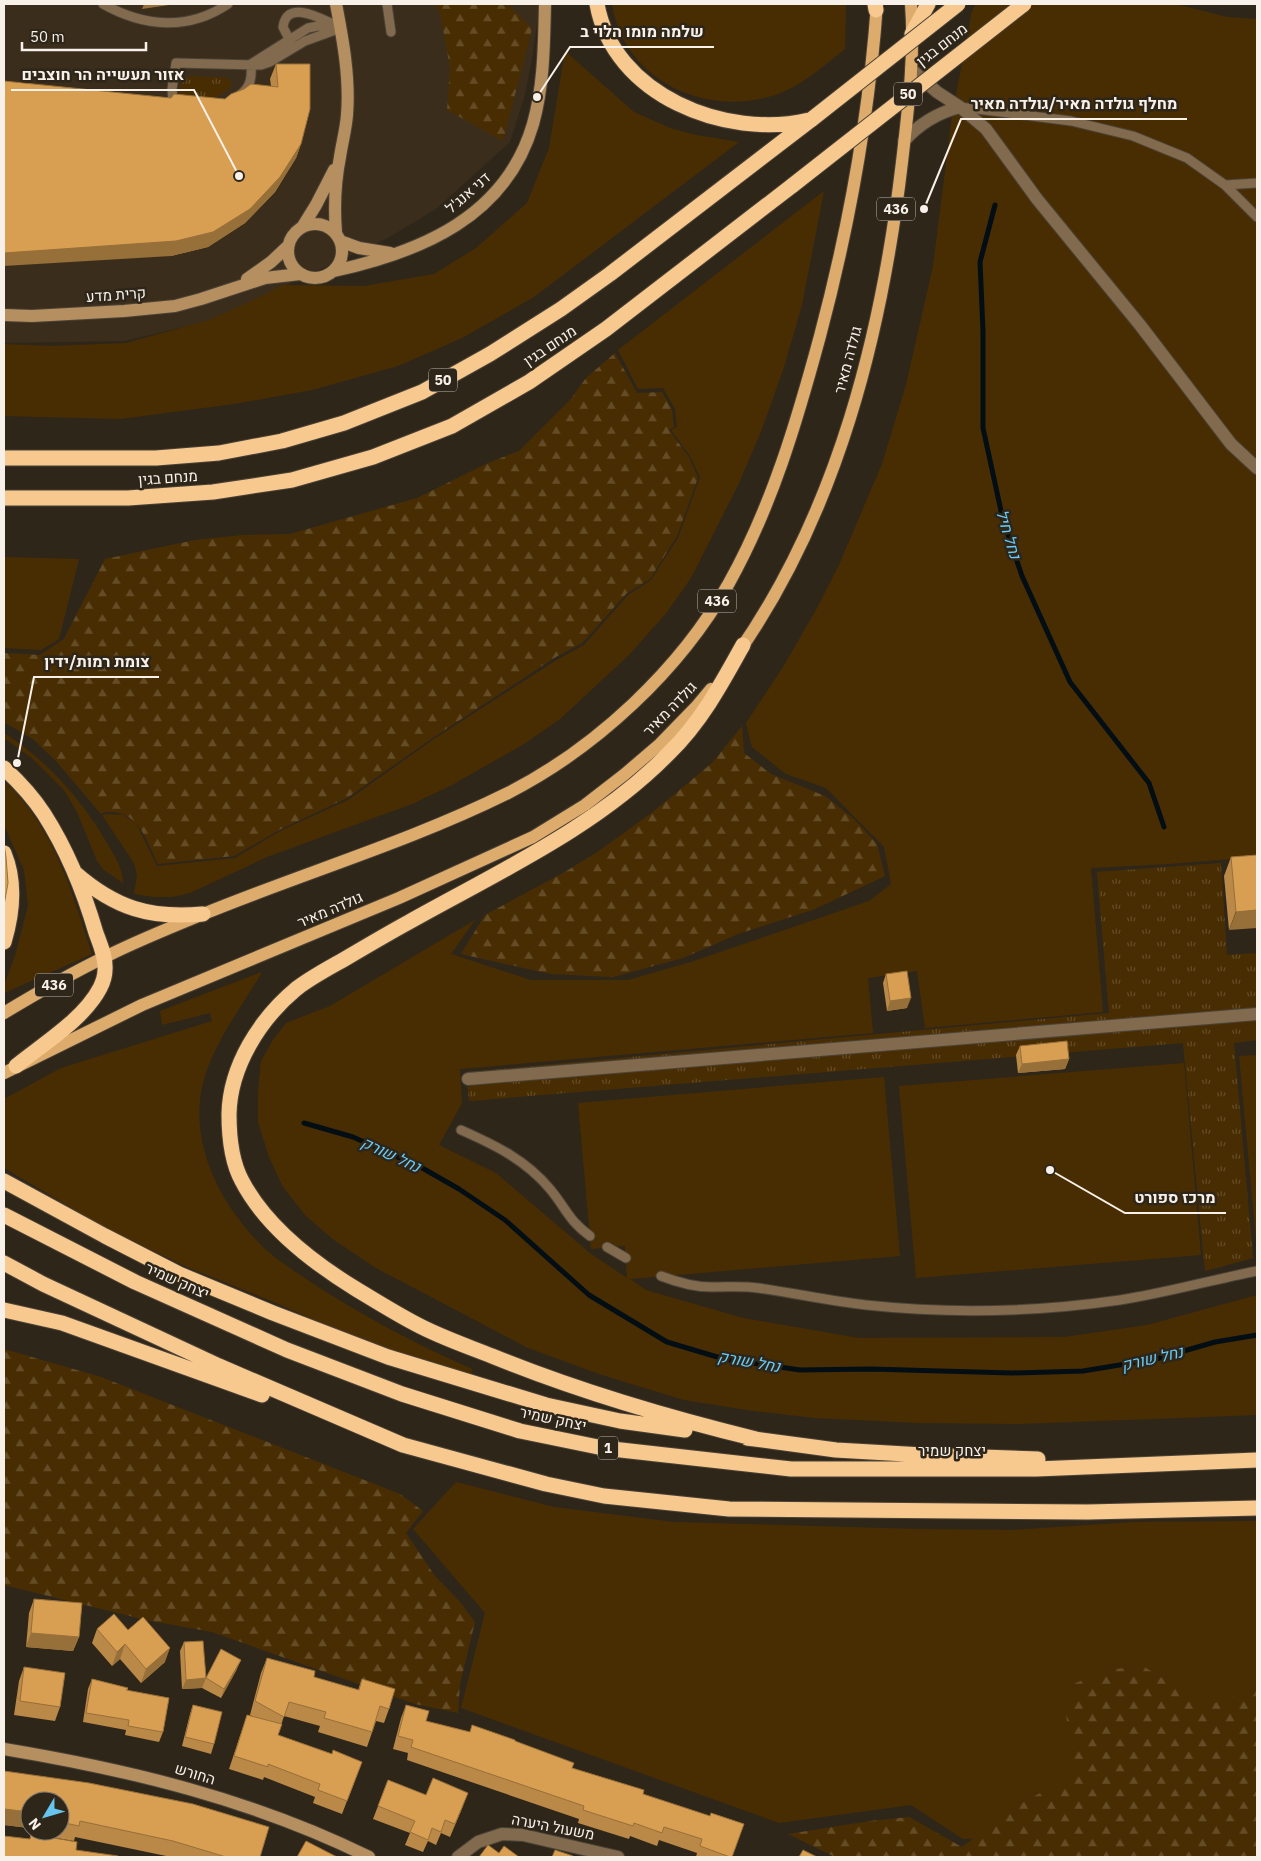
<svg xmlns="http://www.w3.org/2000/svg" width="1261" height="1861" viewBox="0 0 1261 1861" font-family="'IBM Plex Sans',Heebo,sans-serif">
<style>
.built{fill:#3a2d1c}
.grass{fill:#492d02}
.forest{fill:url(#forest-firs)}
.park{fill:url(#park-tufts)}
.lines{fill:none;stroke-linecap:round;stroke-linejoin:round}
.stream{stroke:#030e14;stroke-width:5}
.lane-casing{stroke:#4b4237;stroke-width:11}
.street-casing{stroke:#4b4237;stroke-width:14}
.secondary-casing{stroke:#4b4237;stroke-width:14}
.primary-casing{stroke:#4b4237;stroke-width:14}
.highway-casing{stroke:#4b4237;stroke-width:17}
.lane{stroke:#816a4d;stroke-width:9}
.street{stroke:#816a4d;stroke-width:12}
.secondary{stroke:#b58f5f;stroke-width:12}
.primary{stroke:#ddac6d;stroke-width:12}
.highway{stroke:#f8c98e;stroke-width:15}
.highway-bridge-casing{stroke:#4b4237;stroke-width:17;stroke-linecap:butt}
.highway-bridge{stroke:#f8c98e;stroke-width:15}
.wall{fill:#ba8847;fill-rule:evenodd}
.shaded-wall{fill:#976f39}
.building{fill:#d89e52;stroke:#976f39}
.labels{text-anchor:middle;stroke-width:5;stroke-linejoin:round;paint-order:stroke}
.shield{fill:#2f261a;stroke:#bcb4ac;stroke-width:1}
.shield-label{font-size:14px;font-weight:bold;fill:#f8f1ea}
.street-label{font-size:15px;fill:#f8f1ea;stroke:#2f261a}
.water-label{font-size:16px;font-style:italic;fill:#66cdfc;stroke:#2f261a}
.leader{fill:none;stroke:#f8f1ea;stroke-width:2}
.callout-dot{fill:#f8f1ea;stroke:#2f261a;stroke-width:2}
.callout-label{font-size:16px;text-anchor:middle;font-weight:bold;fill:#f8f1ea;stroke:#2f261a;stroke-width:5;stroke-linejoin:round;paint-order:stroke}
</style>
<defs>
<pattern id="forest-firs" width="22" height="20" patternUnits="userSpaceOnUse" patternTransform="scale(1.25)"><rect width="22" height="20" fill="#492d02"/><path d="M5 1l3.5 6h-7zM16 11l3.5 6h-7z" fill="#644c27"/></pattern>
<pattern id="park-tufts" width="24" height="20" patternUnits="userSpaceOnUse" patternTransform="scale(1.25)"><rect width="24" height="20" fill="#492d02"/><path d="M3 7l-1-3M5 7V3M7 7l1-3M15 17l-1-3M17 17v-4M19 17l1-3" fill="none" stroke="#644c27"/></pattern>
</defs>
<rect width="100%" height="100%" fill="#2f261a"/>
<path class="built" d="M4 4H540L532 59 525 95 510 142 436 209 388 238 209 321 124 341 4 343Z"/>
<path class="grass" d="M612 4H846L845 49C826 64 806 82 783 92 712 121 624 83 612 4Z
M976 4H1176L1227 17 1257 19V230L1255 232 1257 235V857L1169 864 1091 868 1103 1012 925 1028 917 971 868 978 873 1033 460 1069 462 1103 439 1145 496 1173 591 1254 627 1278 625 1246 591 1249 578 1103 884 1077 900 1256 630 1279 646 1290 743 1318 859 1338 1064 1337 1147 1325 1257 1295V1415L1020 1424 918 1423 815 1418 753 1411 684 1400 602 1375 528 1348 376 1268 334 1240 306 1216 283 1187 269 1157 258 1122V1092L261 1061 273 1040 286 1023 330 1006 475 920 451 954 531 980H628L694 961 869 901 891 884 884 847 826 788 786 774 752 747 746 723 783 667 816 610 839 565 882 464 906 385 933 266 952 116 972 11Z
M565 51 634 112 670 128 696 135 739 142 534 297 462 338 398 366 312 390 234 404 120 419 4 416V344L52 346 126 343 209 320 264 295 282 285 364 286 434 274 476 248 527 203 549 148Z
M824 191 802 305 784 367 762 429 739 483 691 578 667 612 630 654 560 719 524 744 452 785 412 804 267 857 190 893 172 897H154L134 894 137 875 134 863 102 815 106 814 123 815 136 823 157 866 235 858 282 830 348 800 434 739 555 661 584 645 628 595 651 580 678 538 700 477 690 456 671 430 677 427 675 409 663 388 638 389 618 350Z
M4 557 79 559 59 639 41 650 4 648Z
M4 733C48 761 84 802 110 848 116 858 123 871 123 883L104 870 97 861 77 812 64 790 33 759 4 738Z
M4 781C55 830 71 889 92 954L4 993V986L15 956 28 906 24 870 4 825Z
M262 972C240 1010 209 1048 201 1092 192 1148 220 1202 258 1242 274 1259 296 1272 315 1285 365 1317 417 1345 472 1369L471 1375 366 1343 274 1302 187 1267 109 1230 4 1168V1099L61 1068 212 1021 210 1013 162 1025 160 1011Z
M1257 1055V1239H1256L1239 1056Z
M1184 1063 1201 1255 916 1278 899 1086Z
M456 1482 554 1507 674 1522 918 1529 1011 1530 1135 1522 1257 1521V1822L1137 1830 963 1839 911 1805 779 1823 461 1708 485 1613 413 1529Z"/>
<path class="forest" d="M434 4H508L532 29 503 141 447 110 450 68 440 13Z
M615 353 637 393 662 392 672 410 674 427 669 430 689 457 698 478 677 536 650 579 627 593 582 643 554 658 434 737 347 798 281 829 234 856 158 864C147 842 140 814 113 812 108 812 106 811 101 814L57 762 33 739 4 722V653L40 655 64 639 105 559 195 540 243 535 290 534 417 498 488 463 519 451 570 400 586 378Z
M742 726 744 753 771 774 825 796 855 820 877 844 885 876 815 909 738 934 683 958 613 977 551 974 461 954 485 915 563 873 596 853 653 812 712 763Z
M4 1349 101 1377 400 1494 423 1511 406 1533 435 1576 460 1602 475 1622 460 1684 458 1713 415 1704 212 1632 146 1620 4 1585Z
M1143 1666 1206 1706 1243 1693 1257 1683V1857H835L788 1834 870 1821 909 1817 962 1847 1022 1803 1073 1775 1066 1714 1075 1683 1115 1669Z"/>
<path class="park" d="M191 76 227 78 232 84C227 95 211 99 200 99 193 99 185 96 179 94 178 83 181 80 191 76Z
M1221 863 1227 955 1257 953V1040L1234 1043 1253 1258 1205 1271 1183 1043 469 1101 466 1072 1109 1013 1097 872Z"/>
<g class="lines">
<path class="stream" d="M995 205 980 262 983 331V428L1003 520 1022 576 1070 682 1149 783 1164 827
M304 1123 353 1137 424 1169 459 1189 505 1220 589 1295 667 1342 724 1359 800 1370 870 1369 1012 1373 1083 1371 1156 1359 1215 1342 1257 1335"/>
<g class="lane-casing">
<path id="lane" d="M103 4C144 27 188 31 228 4
M387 4 391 32
M291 43 283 27C287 0 318 17 333 24
M251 64 308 28 318 26 339 28
M240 95C251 87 252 77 251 64
M177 104 173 103 172 89 176 63 261 65 270 62 305 41 341 28
M960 107 1071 121 1133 136 1187 158 1225 185 1257 217
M1225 185 1257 183
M461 1130C495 1145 526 1160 550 1189 566 1208 568 1220 590 1236
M607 1247 626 1258
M661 1276C679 1283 697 1288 716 1287 731 1287 744 1286 758 1288 794 1293 830 1301 866 1305 950 1314 1037 1312 1120 1300 1166 1293 1211 1280 1257 1271"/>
</g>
<g class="street-casing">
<path id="street" d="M911 69 937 92 960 107 986 129 1037 199 1140 325 1231 444 1257 468
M904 141C919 124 937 113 960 107
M468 1079 1257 1014
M458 1857 478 1842 502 1834 523 1835 618 1857"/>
</g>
<g class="secondary-casing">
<path id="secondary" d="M288 251a27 27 0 1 1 54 0a27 27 0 1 1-54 0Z
M303 226 316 205 334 170
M336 233C334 207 335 182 340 157 342 143 346 129 347 115 350 78 343 40 336 4
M340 241 359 248 390 253
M334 271C421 252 506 217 533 124 544 85 544 44 545 4
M247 279 271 262 287 247
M4 315 32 316 124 311 175 306 201 299 265 278 300 274
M4 1749C130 1770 254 1800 369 1857"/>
</g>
<g class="primary-casing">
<path id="primary" d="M738 653C838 510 882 333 902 162 908 110 915 56 911 4
M4 1013C37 993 72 973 107 956 137 941 169 928 201 915 303 873 409 842 508 793 596 748 680 670 729 583 772 506 797 421 820 336 849 227 869 116 877 4
M4 1073 142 1005 399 898 533 837 585 805 625 774 660 744 696 707 711 689"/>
</g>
<g class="highway-casing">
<path id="highway" d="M597 4C613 95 726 140 809 120
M875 4 876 10
M912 34 928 4
M4 458H156L219 453 282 441 344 423 422 392 490 354 561 309 610 274 812 119
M4 498H128L213 492 292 480 373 457 452 426 529 382 606 329 793 185
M743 645C722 683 701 722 669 753 597 827 498 872 409 922 387 934 365 947 343 960 327 969 310 978 296 989 260 1019 230 1066 229 1114 229 1136 231 1161 242 1181 266 1227 312 1262 356 1289 376 1301 395 1313 416 1324 440 1337 467 1346 492 1356 578 1391 666 1417 756 1439
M4 768C19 782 33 797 44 814 67 850 84 892 96 933 100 944 106 957 105 970 105 976 103 982 100 988 84 1019 43 1044 16 1066
M4 853C16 882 13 912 4 942
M75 873C115 908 150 919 203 914
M4 1181 105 1236 179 1274 273 1313 388 1357 546 1405 620 1421 685 1430
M4 1215 135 1282 287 1350 402 1394 520 1431 603 1448 791 1469H1036L1257 1460
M4 1263 43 1284 219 1366 403 1445 546 1484 604 1496 729 1509 1088 1512 1257 1508
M4 1310 62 1323 262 1395
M747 1438 836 1450 923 1455 1038 1459"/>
</g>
<use href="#lane" class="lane"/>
<use href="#street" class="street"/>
<use href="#secondary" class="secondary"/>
<use href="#primary" class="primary"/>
<use href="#highway" class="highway"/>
<g class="highway-bridge-casing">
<path id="highway-bridge" d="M812 119 958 4
M793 185 1024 4"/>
</g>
<use href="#highway-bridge" class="highway-bridge"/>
</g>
<path class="wall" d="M276 64 301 144 296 158 275 192 245 223 208 247 171 256V98L225 99 271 86 270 79Z
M1257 855 1229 930 1224 876 1231 857Z
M886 974 907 1008 887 1011 883 983Z
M1020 1046 1069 1059 1065 1069 1018 1073 1016 1055Z
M34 1599 79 1637 73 1651 26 1647 29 1613Z
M97 1629 128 1630 165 1662 141 1683 120 1659 112 1666 92 1643Z
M184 1642 206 1678 237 1669 221 1698 202 1688 182 1689 180 1651Z
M267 1658 314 1677 358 1690 362 1679 389 1709 384 1723 376 1721 367 1747 318 1732 320 1726 284 1716 278 1735 332 1754 362 1762 342 1814 313 1803 315 1797 264 1777 263 1780 229 1769 247 1715 252 1716 250 1715 261 1673Z
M24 1667 60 1707 55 1721 14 1715 19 1681Z
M92 1679 128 1688V1690L163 1732 159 1742 125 1735 126 1730 83 1722 88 1689Z
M193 1705 214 1744 211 1754 182 1746 190 1714Z
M406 1705 426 1721 470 1732 515 1741 572 1768 643 1794 732 1857H696L697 1853 659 1840 657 1846 630 1836 629 1839 578 1823 579 1819 407 1760 408 1753 393 1749 401 1718Z
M4 1771 260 1857H171L75 1837 74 1841 28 1833 29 1828 4 1825ZM30 1801H60V1831H30Z
M388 1780 426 1795 463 1806 450 1837 441 1833 436 1845 428 1841 423 1852 405 1845 410 1833 373 1819Z"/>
<path class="shaded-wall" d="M144 4H176L142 9Z
M301 144 296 158 275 192 245 223 208 247 171 256 4 266V253Z
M1257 910V928L1229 930 1236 912Z
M911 998 907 1008 887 1011 890 1001Z
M1069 1059 1065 1069 1018 1073 1022 1064Z
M31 1633 79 1637 73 1651 26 1647Z
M125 1644 120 1659 112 1666 117 1652Z
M170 1648 165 1662 141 1683 146 1669Z
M241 1660 237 1669 221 1698 224 1689Z
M206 1678 202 1688 182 1689 186 1680Z
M468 1793 463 1806 450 1837 455 1824Z
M4 1809 30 1812V1825L29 1828 4 1825Z"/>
<path class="building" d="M276 64H310V109L301 144 280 177 250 209 213 232 176 241 4 253V81L171 98 174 94 225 99 231 94 244 89 251 84 278 87Z
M4 844 6 857 8 883 4 905Z
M1257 855V910L1236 912 1231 857Z
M907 971 911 998 890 1001 886 974Z
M1067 1041 1069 1059 1022 1064 1020 1046Z
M34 1599 82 1603 79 1637 31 1633Z
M114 1614 128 1630 143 1617 170 1648 146 1669 125 1644 117 1652 97 1629Z
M203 1641 206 1678 186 1680 184 1642Z
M221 1649 241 1660 224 1689 206 1678Z
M267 1658 315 1671 314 1677 359 1690 362 1679 395 1689 389 1709 380 1706 372 1732 324 1718 326 1712 289 1702 284 1717 255 1701Z
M24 1667 65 1673 60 1707 20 1701Z
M92 1679 128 1688 126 1690 169 1698 163 1732 128 1726 129 1720 86 1713Z
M193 1705 222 1712 214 1744 185 1737Z
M406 1705 429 1711 426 1721 470 1732 472 1725 515 1740V1741L574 1763 572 1768 644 1790 643 1794 710 1816 711 1813 744 1824 732 1857H730L700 1846 702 1839 664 1827 662 1833 634 1823 633 1826 583 1810 584 1806 411 1747 413 1740 398 1736Z
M247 1715 282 1724 278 1735 332 1754 333 1750 362 1762 347 1801 318 1790 320 1784 268 1764V1767L234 1756Z
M4 1771 89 1783 193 1804 269 1827 260 1857H226L173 1841 80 1821 79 1826 60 1822V1801H30V1812L4 1809Z
M433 1778 468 1793 455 1824 445 1820 441 1832 432 1828 428 1840 410 1832 415 1821 378 1806 388 1780 426 1795Z
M31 1834 77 1842 76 1850 118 1856V1857H4V1836L30 1839Z
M306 1841 337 1857H297Z
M488 1845 499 1853 504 1846 519 1857H479Z
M555 1850 573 1856 572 1857H552Z
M803 1850 817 1857H799Z"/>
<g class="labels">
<g class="shield">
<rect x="894" y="82.5" width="28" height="23" rx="4"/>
<rect x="877" y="197.5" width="38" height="23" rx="4"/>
<rect x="429" y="368.5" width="28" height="23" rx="4"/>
<rect x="698" y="589.5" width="38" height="23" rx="4"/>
<rect x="35" y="973.5" width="38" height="23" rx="4"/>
<rect x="598" y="1436.5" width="20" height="23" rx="4"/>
</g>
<g class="shield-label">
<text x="908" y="99">50</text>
<text x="896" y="214">436</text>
<text x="443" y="385">50</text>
<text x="717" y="606">436</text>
<text x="54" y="990">436</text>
<text x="608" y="1453">1</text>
</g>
<g class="street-label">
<text transform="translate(942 45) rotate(-38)" y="5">מנחם בגין</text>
<text transform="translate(468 193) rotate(-41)" y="5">דני אנג'ל</text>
<text transform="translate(116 295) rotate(-4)" y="5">קרית מדע</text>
<text transform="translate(550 346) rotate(-34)" y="5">מנחם בגין</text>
<text transform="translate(848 360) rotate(-75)" y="5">גולדה מאיר</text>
<text transform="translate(168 478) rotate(-4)" y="5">מנחם בגין</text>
<text transform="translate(670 709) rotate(-46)" y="5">גולדה מאיר</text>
<text transform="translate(330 910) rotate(-23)" y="5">גולדה מאיר</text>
<text transform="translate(177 1281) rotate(24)" y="5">יצחק שמיר</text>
<text transform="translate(553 1419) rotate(12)" y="5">יצחק שמיר</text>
<text x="952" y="1456">יצחק שמיר</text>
<text transform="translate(195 1774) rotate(17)" y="5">החורש</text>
<text transform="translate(553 1827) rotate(11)" y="5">משעול היערה</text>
</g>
<g class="water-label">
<text transform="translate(1009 534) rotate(73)" y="6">נחל חיל</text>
<text transform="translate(391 1154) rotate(25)" y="6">נחל שורק</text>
<text transform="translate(1152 1358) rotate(-13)" y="6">נחל שורק</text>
<text transform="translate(749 1361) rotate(10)" y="6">נחל שורק</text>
</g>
</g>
<path class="leader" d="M537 97L570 47H714M239 176L194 90H11M924 209L961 119H1187M17 763L34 677H159M1050 1170L1125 1213H1226"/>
<g class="callout-dot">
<circle cx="537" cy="97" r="5"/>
<circle cx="239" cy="176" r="5"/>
<circle cx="924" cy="209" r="5"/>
<circle cx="17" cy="763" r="5"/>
<circle cx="1050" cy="1170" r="5"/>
</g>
<g class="callout-label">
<text x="642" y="37">שלמה מומו הלוי ב</text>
<text x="103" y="80">אזור תעשייה הר חוצבים</text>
<text x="1074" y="109">מחלף גולדה מאיר/גולדה מאיר</text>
<text x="97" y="667">צומת רמות/ידין</text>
<text x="1175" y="1203">מרכז ספורט</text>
</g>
<rect width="1261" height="1861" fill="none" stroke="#f8f1ea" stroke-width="10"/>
<g transform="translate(45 1816) rotate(232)"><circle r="24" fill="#2f261a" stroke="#7f776d"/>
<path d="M0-4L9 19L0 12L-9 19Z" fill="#66c4ef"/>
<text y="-8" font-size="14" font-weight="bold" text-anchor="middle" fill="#f8f1ea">N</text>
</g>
<path d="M22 42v8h124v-8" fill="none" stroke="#f8f1ea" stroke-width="2.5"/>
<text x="30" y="42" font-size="15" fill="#f8f1ea" stroke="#2f261a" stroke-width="4" paint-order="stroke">50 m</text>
</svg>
